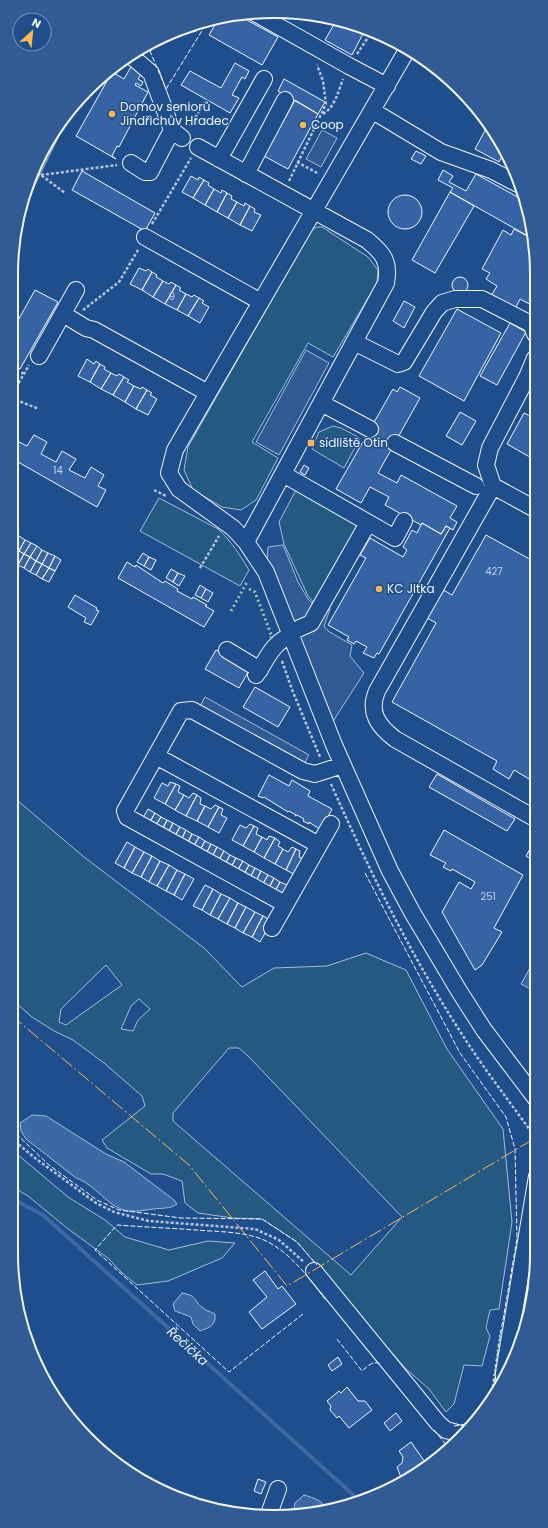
<svg xmlns="http://www.w3.org/2000/svg" width="548" height="1528" viewBox="0 0 548 1528" font-family="Poppins,sans-serif">
<style>
.green{fill:#245a82;stroke:#a8bbd7;fill-rule:evenodd}
.parking{fill:#305b95;stroke:#a8bbd7}
.water{fill:#3b69a3;stroke:#a8bbd7}
.lines{fill:none;stroke-linecap:round;stroke-linejoin:round}
.stream{stroke:#3b69a3;stroke-width:4}
.building{fill:#3563a3;stroke:#f2f6ff}
.minor-tunnel{stroke:#3f679d;stroke-width:16;stroke-dasharray:16 8;stroke-linecap:butt}
.minor-casing{stroke:#f2f6ff;stroke-width:18}
.path{stroke:#b3c4dc;stroke-width:2.5;stroke-dasharray:3 2;stroke-linecap:butt}
.minor{stroke:#1f4e8c;stroke-width:16}
.hedge{stroke:#97c8a6;stroke-width:3;stroke-dasharray:2 3;stroke-linecap:butt}
.fence{stroke:#f2f6ff;stroke-width:1;stroke-dasharray:5 2;stroke-linecap:butt}
.power{stroke:#ffb74d;stroke-width:1;stroke-dasharray:14 3 2 3;stroke-linecap:butt}
.poi-dot{fill:#ffb74d;stroke:#1f4e8c;stroke-width:1.5}
.labels{text-anchor:middle;stroke-width:3;stroke-linejoin:round;paint-order:stroke}
.number-label{font-size:10px;fill:#c3d1e8}
.poi-label{font-size:12px;fill:#f2f6ff;stroke:#1f4e8c;text-anchor:start}
.water-label{font-size:13px;font-style:italic;fill:#f2f6ff;stroke:#1f4e8c}
.rim{fill:none;stroke:#f2f6ff;stroke-width:2}
</style>
<rect width="100%" height="100%" fill="#1f4e8c"/>
<path class="green" d="M74 105 31 193 17 231C23 186 43 138 74 105Z
M318 227H322L368 257 378 270 377 283 333 357 308 343 252 442 278 458 256 500 241 510 222 507 193 490 184 470 188 447 312 229Z
M333 426 341 428 360 438 344 468 312 449 319 432Z
M296 490 354 518 359 527 314 603 308 596 284 544 279 522Z
M159 498 218 529C231 541 240 555 249 570L240 586 140 531Z
M11 795 84 857 204 948 242 987 274 968 327 966 366 953 406 970 447 1049 503 1129 512 1222 499 1309 490 1310 486 1328 490 1336 482 1366 464 1365 454 1404 446 1412 429 1389 406 1369 366 1323 297 1242 262 1219 233 1218 198 1213 185 1203 182 1181 163 1174H151L107 1148 102 1140 145 1106 142 1096 104 1063 73 1040 54 1031 32 1017 11 999ZM106 965 122 985 66 1025 59 1022 61 1009ZM139 999 150 1009 138 1020 133 1031 121 1029 131 1006ZM229 1048H239L249 1057 402 1217 351 1275 173 1121V1113Z
M11 1149 68 1197 105 1220 125 1237 169 1250 208 1241 235 1243 222 1258 168 1281 137 1285 122 1273 109 1259 67 1228 28 1196 11 1186Z"/>
<path class="parking" d="M322 130 337 138 321 167 306 159Z
M306 350 329 363 279 455 256 442Z
M283 545 298 582 308 599 313 604 318 603 330 609 324 626 328 631 352 645 350 656 364 673 332 723 267 560 268 547Z
M205 697 309 755 303 766 199 708Z"/>
<path class="water" d="M536 957V992L521 984Z
M32 1115 46 1116 106 1154 124 1162 174 1200 177 1204C170 1209 162 1208 153 1209 145 1210 137 1212 128 1211 108 1208 95 1184 76 1178L26 1139 21 1131 20 1123Z
M182 1293C199 1296 193 1301 203 1308 206 1311 212 1312 215 1314 216 1325 211 1327 200 1331L193 1324 191 1317 175 1311 173 1304Z
M304 1495C314 1498 324 1501 327 1511L293 1513 295 1503Z"/>
<g class="lines">
<path class="stream" d="M11 1198 43 1215 360 1501"/>
</g>
<path class="building" d="M236 14 278 37 262 65 209 35 219 18Z
M337 19 365 30 352 55 325 40Z
M201 22V28L194 32 187 28V26L190 25Z
M235 63 249 71 245 79 242 77 232 95 239 98 230 113 181 85 190 71 221 88Z
M132 65 143 71 138 79 143 82 141 86 136 83 135 85 148 92 119 147 117 146 112 156 116 159 76 136 112 72 124 79Z
M284 79 325 102 318 114 278 91Z
M295 100 318 114 288 169 264 156Z
M488 125 505 151 499 162 475 149Z
M416 151 426 156 421 164 411 159Z
M443 170 453 176 449 182 466 191 476 174 523 200 535 240 450 192 453 188 438 180Z
M82 171 155 213 145 231 72 190Z
M191 176 198 180 199 177 204 180 193 198 182 192Z
M204 180 209 183 208 185 214 189 205 205 193 198Z
M214 189 221 193 222 190 227 193 217 212 205 205Z
M450 192 474 206 435 273 412 260Z
M227 193 232 196 231 199 237 202 228 218 217 212Z
M388 212a17 17 0 1 1 34 0a17 17 0 1 1-34 0Z
M237 202 244 206 245 203 250 206 240 225 228 218Z
M250 206 255 209 254 212 261 215 252 231 240 225Z
M514 229 535 240V307L520 299 515 309 491 296 497 286 486 279 490 273 482 269 503 230 511 235Z
M139 268 146 271 148 269 152 272 142 290 130 284Z
M152 272 157 275 156 277 163 281 153 297 142 290Z
M452 285a8 8 0 1 1 16 0a8 8 0 1 1-16 0Z
M163 281 169 284 171 282 176 285 165 304 153 297Z
M176 285 181 288 179 290 186 294 177 310 165 304Z
M35 290 58 302 20 369 11 364V333Z
M186 294 192 297 194 295 199 298 188 316 177 310Z
M199 298 204 301 202 303 209 307 200 323 188 316Z
M404 301 415 307 404 328 393 321Z
M457 309 501 333 464 401 419 376Z
M510 323 526 332 497 385 480 376Z
M87 359 94 364 96 361 100 364 90 382 78 376Z
M100 364 105 367 104 369 111 373 101 389 90 382Z
M111 373 117 376 119 374 124 377 113 395 101 389Z
M124 377 129 380 127 382 134 386 125 402 113 395Z
M134 386 141 389 142 387 147 390 136 409 125 402Z
M400 387 420 398 378 473 397 483 401 475 457 506 450 518 457 522 453 530 446 526 441 534 422 523 421 525 385 505 389 497 370 487 361 503 336 489 393 389 397 392Z
M147 390 152 393 150 395 157 399 148 415 136 409Z
M460 412 476 421 462 445 446 436Z
M535 412V460L507 444 524 413 532 417Z
M34 435 47 442 41 454 56 462 62 451 76 459 69 470 85 478 91 467 104 475 98 486 106 490 97 507 11 458 19 442 27 446Z
M304 465 309 468 305 475 300 472Z
M422 523 441 534 446 526 450 528 379 654 377 653 374 658 363 653 367 647 356 641 354 644 347 640 349 637 328 625 366 558 360 555 370 538 403 557 407 550 403 547 412 530 417 533Z
M13 533 19 536 13 547 11 546V537Z
M486 535 535 562 536 783 514 770 509 779 493 769 497 761 392 702 436 623 424 616 440 588 452 595Z
M19 536 25 540 19 551 13 547Z
M25 540 31 543 24 554 19 551Z
M31 543 37 546 30 557 24 554Z
M37 546 42 550 36 561 30 557Z
M13 547 19 551 12 562 11 551Z
M42 550 48 553 42 564 36 561Z
M19 551 24 554 18 565 12 562Z
M48 553 55 556 49 568 42 564Z
M143 553 149 557 144 566 137 562Z
M24 554 30 557 24 568 18 565Z
M55 556 61 560 55 571 49 568Z
M30 557 36 561 30 572 24 568Z
M149 557 156 560 151 570 144 566Z
M36 561 42 564 36 575 30 572Z
M127 562 135 567 136 565 163 583 165 581 178 589 177 591 192 599 193 597 207 605 205 606 214 611 204 627 118 578Z
M42 564 49 568 42 579 36 575Z
M49 568 55 571 49 582 42 579Z
M171 569 178 573 173 582 166 578Z
M178 573 185 576 179 586 173 582Z
M200 585 206 589 201 598 195 595Z
M206 589 213 593 208 602 201 598Z
M75 595 97 608 96 610 99 611 91 625 84 622 86 618 68 607Z
M216 650 250 669 239 688 205 669Z
M255 687 290 707 278 727 243 707Z
M437 774 515 819 507 831 429 787Z
M269 775 289 786 292 780 310 791 308 796 332 809 321 830 309 822V824L303 821 304 819 297 815 295 816 296 815 289 811 288 812 264 797 263 798 258 796Z
M170 782 176 784 165 804 154 798 162 783 168 786Z
M176 784 180 786 178 792 184 795 175 810 165 804Z
M193 793 197 795 186 816 175 810 184 795 189 798Z
M197 795 201 798 200 804 205 806 197 821 186 816Z
M215 805 219 807 208 827 197 821 205 806 211 809Z
M219 807 223 809 221 815 227 818 219 833 208 827Z
M148 809 155 813 148 825 141 821Z
M155 813 161 817 154 828 148 825Z
M161 817 167 820 161 832 154 828Z
M167 820 173 823 167 835 161 832Z
M173 823 180 827 173 839 167 835Z
M250 824 254 826 243 846 232 840 240 825 246 828Z
M254 826 258 828 256 834 262 837 254 852 243 846Z
M180 827 186 830 180 842 173 839Z
M186 830 192 834 186 846 180 842Z
M444 830 523 875 494 928 502 932 482 965 475 970 442 912 459 882 471 889 475 882 452 869 451 871 443 867 446 863 430 855Z
M192 834 199 837 192 849 186 846Z
M269 836 275 838 264 858 254 852 262 837 267 840Z
M199 837 205 841 199 852 192 849Z
M275 838 280 842 278 846 283 849 275 864 264 858Z
M536 838V862L526 856Z
M205 841 211 844 205 856 199 852Z
M127 842 135 847 124 868 115 863Z
M211 844 217 847 211 859 205 856Z
M135 847 144 852 132 873 124 868Z
M217 847 224 851 217 863 211 859Z
M292 847 296 849 286 870 275 864 283 849 288 852Z
M296 849 300 851 299 857 305 860 296 875 286 870Z
M224 851 230 855 224 866 217 863Z
M144 852 152 856 141 877 132 873Z
M230 855 236 858 230 869 224 866Z
M152 856 160 861 149 882 141 877Z
M236 858 243 861 236 873 230 869Z
M160 861 169 865 157 886 149 882Z
M243 861 249 865 243 876 236 873Z
M169 865 177 870 166 891 157 886Z
M249 865 255 868 249 880 243 876Z
M255 868 261 871 255 883 249 880Z
M177 870 185 874 174 895 166 891Z
M261 871 268 875 261 887 255 883Z
M185 874 194 879 182 900 174 895Z
M268 875 274 878 268 890 261 887Z
M274 878 280 882 274 893 268 890Z
M280 882 287 885 286 888 289 890 282 894 274 893Z
M205 885 213 889 202 910 193 906Z
M213 889 221 894 210 915 202 910Z
M221 894 230 898 218 919 210 915Z
M230 898 238 903 227 924 218 919Z
M238 903 246 907 235 928 227 924Z
M246 907 255 912 243 933 235 928Z
M255 912 263 916 252 937 243 933Z
M263 916 272 921 260 942 252 937Z
M265 1271 278 1289 282 1286 296 1304 262 1329 249 1312 267 1297 253 1280Z
M338 1357 342 1364 332 1371 328 1365Z
M347 1387 358 1401H365L372 1410 349 1428 339 1416 337 1418 330 1410 331 1406 327 1401 339 1391 341 1393Z
M396 1413 402 1421 390 1431 384 1423Z
M411 1442 427 1465 406 1480 400 1475 397 1467 402 1463 403 1457 399 1451Z
M258 1479 266 1482 261 1494 254 1491Z"/>
<g class="lines">
<path class="minor-tunnel" d="M370 429 395 443"/>
<g class="minor-casing">
<path id="minor" d="M255 13 349 66 387 86
M407 50 175 450 169 473 179 489 233 528 246 542 266 572 334 745 390 871 412 912 459 991 484 1030 537 1100
M130 55 151 73 172 130 182 138
M373 111 441 152 491 170 518 184
M198 147 367 240C383 253 390 261 386 283L246 542
M219 159 264 79
M131 163 145 172H150L172 130
M246 174 285 100
M145 237 261 302
M63 314 86 328 94 330 208 393
M354 342 398 364 404 362 434 312 442 303 455 299H482L529 323 532 326 535 334
M39 356 76 290
M535 358 527 377 490 448 486 465 493 486 535 509
M321 403 370 429
M395 443 476 486
M283 474 395 538 404 521
M493 486 377 691C368 712 378 726 395 739L536 819
M289 633 311 623 368 523
M227 650 260 670
M256 675C266 661 273 641 291 636
M156 756 319 845
M285 904 127 817 125 811 181 711 192 710 303 771 315 774 343 765
M272 928 331 824
M314 1271 438 1423 446 1430 461 1434
M504 1379V1372L537 1176
M269 1514 278 1489"/>
</g>
<path class="path" d="M357 54 371 33
M323 114C335 107 338 92 343 79
M190 126 205 102
M297 162 319 174
M32 173 41 175 65 193
M41 175 117 165
M289 181 326 104 323 81 317 65
M152 224 191 158
M83 310 119 282 138 250
M11 373H24
M11 396 29 365
M11 398 39 409
M154 490 166 496
M200 568 219 536
M282 661 293 692 320 757
M331 784C370 872 412 958 465 1039 487 1073 513 1106 537 1140
M11 1138 35 1158 96 1203 114 1212 149 1221 255 1229 279 1240 304 1262"/>
<use href="#minor" class="minor"/>
<path class="hedge" d="M249 589 255 592 272 637 268 640
M231 611 247 582
M491 1401 501 1331"/>
<path class="fence" d="M147 44 166 89
M166 89 208 21
M365 873 460 1053 506 1117 515 1149 517 1239 501 1331 491 1401
M11 1129 49 1165 97 1200 119 1210 181 1218 262 1219 297 1242 317 1265
M303 1314 229 1372 95 1250 117 1225C143 1227 169 1228 196 1230 219 1232 249 1231 270 1243 293 1256 309 1278 325 1299
M337 1339 362 1371C368 1366 373 1360 381 1364
M454 1426 473 1423
M434 1430 448 1447"/>
<path class="power" d="M11 1015 189 1165 287 1286 537 1137"/>
</g>
<g class="poi-dot">
<circle cx="112" cy="114" r="4"/>
<circle cx="303" cy="125" r="4"/>
<rect x="307" y="439" width="8" height="8" rx="2"/>
<circle cx="379" cy="589" r="4"/>
</g>
<g class="labels">
<g class="number-label">
<text x="172" y="300">9</text>
<text x="58" y="474">14</text>
<text x="494" y="575">427</text>
<text x="488" y="900">251</text>
</g>
<g class="poi-label">
<text x="120" y="111">Domov seniorů<tspan x="120" dy="14">Jindřichův Hradec</tspan></text>
<text x="311" y="129">Coop</text>
<text x="319" y="447">sídliště Otín</text>
<text x="387" y="593">KC Jitka</text>
</g>
<g class="water-label">
<text transform="translate(188 1346) rotate(42)" y="5">Řečička</text>
</g>
</g>
<path d="M0 0H548V1528H0ZM274 18H274A256 256 0 0 1 530 274V1254A256 256 0 0 1 274 1510H274A256 256 0 0 1 18 1254V274A256 256 0 0 1 274 18Z" fill="#305b95" fill-rule="evenodd"/>
<path class="rim" d="M274 18H274A256 256 0 0 1 530 274V1254A256 256 0 0 1 274 1510H274A256 256 0 0 1 18 1254V274A256 256 0 0 1 274 18Z"/>
<g transform="translate(32 32) rotate(27)"><circle r="19" fill="#1f4e8c" stroke="#7391ba"/>
<path d="M0-3L7 15L0 10L-7 15Z" fill="#ffb74d"/>
<text y="-6" font-size="11" font-weight="bold" text-anchor="middle" fill="#f2f6ff">N</text>
</g>
</svg>
